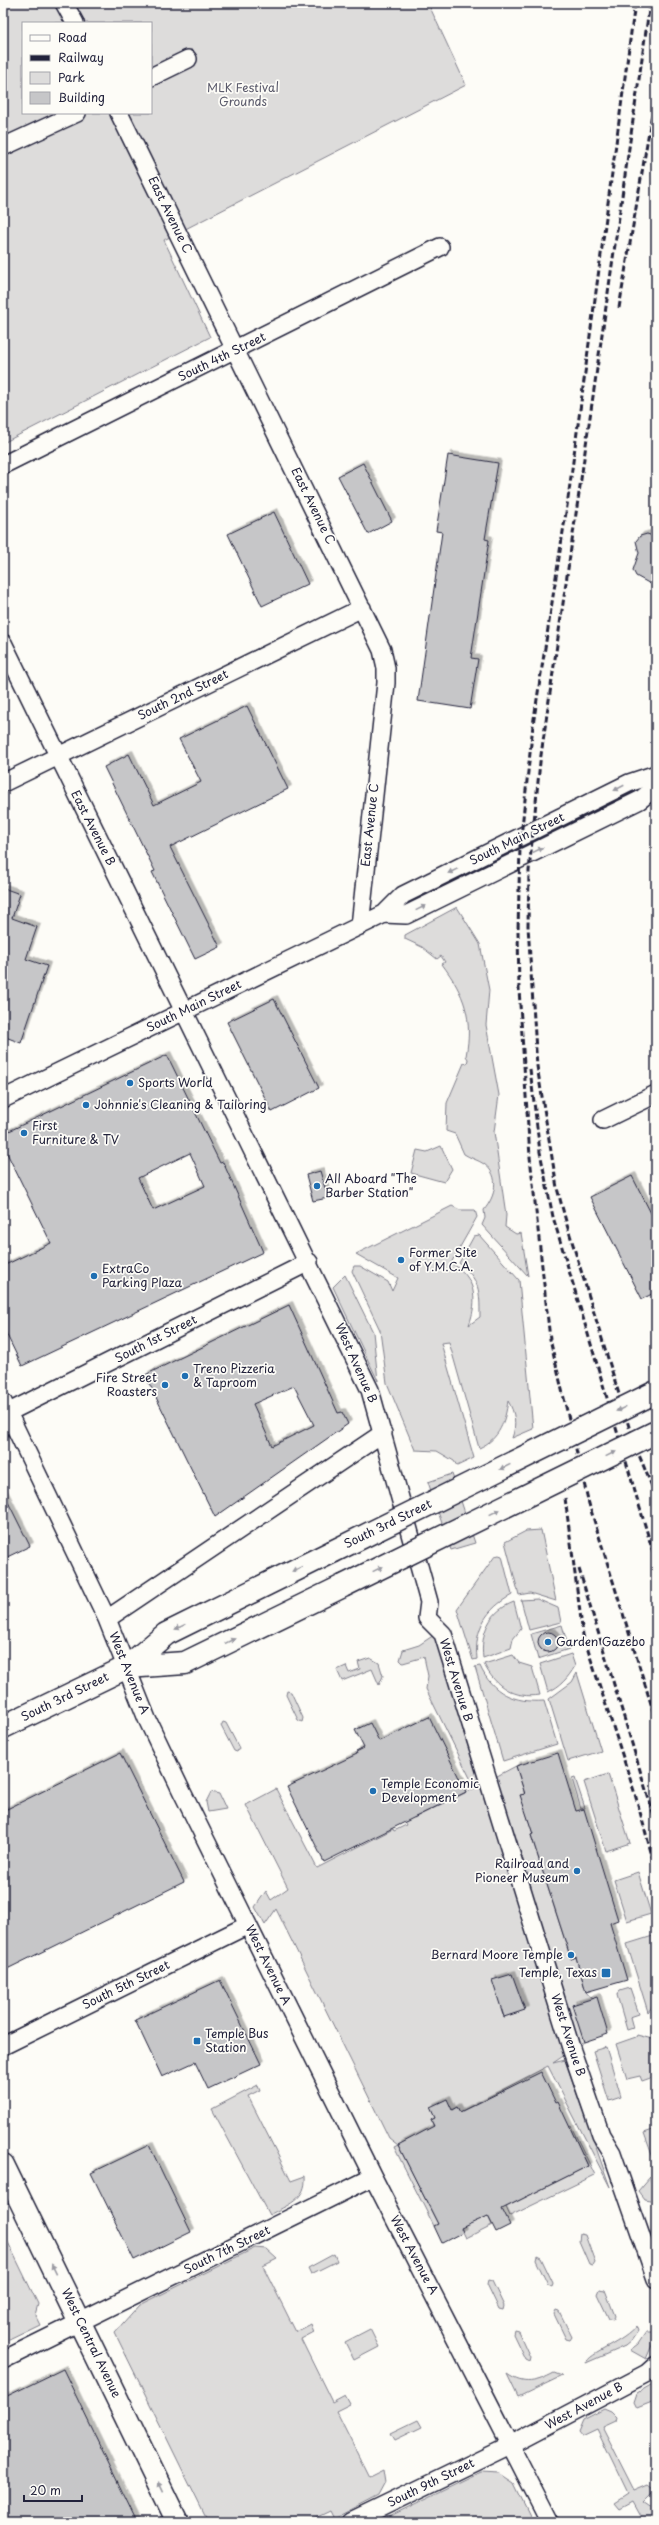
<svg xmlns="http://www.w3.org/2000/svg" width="659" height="2525" viewBox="0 0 659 2525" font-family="'Playpen Sans',sans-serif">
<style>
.green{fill:#dddcdb;stroke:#807f8b;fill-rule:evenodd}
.building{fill:#c6c6c8;stroke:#22223b;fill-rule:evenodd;filter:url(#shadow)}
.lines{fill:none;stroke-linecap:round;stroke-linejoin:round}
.minor-casing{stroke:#22223b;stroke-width:20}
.primary-casing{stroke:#22223b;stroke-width:25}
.minor{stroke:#fdfcf7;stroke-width:17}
.primary{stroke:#fdfcf7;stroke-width:22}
.rail{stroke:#22223b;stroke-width:3;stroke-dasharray:6 3;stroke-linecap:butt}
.primary-bridge-casing{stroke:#22223b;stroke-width:25;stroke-linecap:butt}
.primary-bridge{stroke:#fdfcf7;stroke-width:22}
.oneway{fill:#9a9aa2}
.poi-dot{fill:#1f6fb2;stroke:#fdfcf7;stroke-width:1.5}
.labels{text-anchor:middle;stroke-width:3.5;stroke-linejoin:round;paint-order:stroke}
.park-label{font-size:12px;fill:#5a5a6b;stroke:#fdfcf7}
.street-label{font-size:12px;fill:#22223b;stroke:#fdfcf7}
.poi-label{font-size:12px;fill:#22223b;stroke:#fdfcf7;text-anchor:start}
</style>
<defs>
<filter id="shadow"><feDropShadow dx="3.5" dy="-3.5" stdDeviation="0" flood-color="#0004"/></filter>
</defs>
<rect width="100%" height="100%" fill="#fdfcf7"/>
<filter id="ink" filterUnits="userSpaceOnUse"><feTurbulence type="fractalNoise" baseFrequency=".025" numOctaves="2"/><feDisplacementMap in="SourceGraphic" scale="8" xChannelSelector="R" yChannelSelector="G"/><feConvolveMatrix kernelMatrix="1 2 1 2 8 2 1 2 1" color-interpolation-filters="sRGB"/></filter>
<g filter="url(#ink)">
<path class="green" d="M3 3H428L466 85 164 240 210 337 3 443ZM23 23H151V113H23Z
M457 907 480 944 489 990 486 1025 499 1095 494 1132 506 1215 505 1227 516 1234 521 1233 528 1276 482 1225 485 1218 484 1210C495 1197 501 1176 484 1164 478 1160 470 1158 464 1154L455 1134 446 1131 447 1103 464 1063 467 1064 468 1059 466 1056C473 1018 465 995 442 964L445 962 441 956 437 959 422 947 405 939V935Z
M441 1146 452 1169 444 1182 411 1173 417 1150 427 1152Z
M452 1206 460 1210H475L477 1217 451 1263C476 1277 478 1300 469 1325L480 1317C480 1291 480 1280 459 1263L474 1236 479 1235 519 1280 533 1429 512 1438C517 1425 515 1412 508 1401 505 1421 500 1439 479 1448L449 1342 441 1343 474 1458 457 1466 454 1461 437 1451 415 1450 387 1383 380 1330 352 1271 354 1266H360L388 1282 392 1291 398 1278 356 1254Z
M345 1275 373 1332 378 1381 333 1287Z
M452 1474 475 1543 451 1550 428 1482Z
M541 1530 556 1601 530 1593 519 1595 505 1542 526 1531Z
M499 1555 502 1556 512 1595C486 1609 474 1629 477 1659L473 1660 457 1609 495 1556Z
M537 1599 558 1608 561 1622 529 1630 521 1600Z
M514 1602 521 1629 513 1639 511 1648 483 1658C480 1634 489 1611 514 1602Z
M562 1625 569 1649 538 1659 531 1634Z
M434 1635 480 1785 516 1766 525 1794 521 1795 533 1834 531 1835 571 1959 576 1957 586 1992 592 1999 584 2042 553 2063 565 2060 610 2187 548 2066 460 2112 457 2107 431 2120 434 2127 398 2145 438 2224 434 2226 394 2147 398 2145 389 2138 276 1909 265 1925 255 1907 266 1891 271 1900 288 1888 246 1805 276 1789 317 1868 393 1829 394 1831 406 1825 402 1818 412 1813 414 1818 475 1788 426 1689 428 1676 424 1657 403 1663 400 1660 403 1650 419 1645Z
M571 1654 575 1666C568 1678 561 1686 548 1692L540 1664Z
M513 1655 519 1663 532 1667 540 1695C515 1699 495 1687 484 1664Z
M370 1658 379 1663 383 1676 379 1685 372 1669 342 1681 337 1670 346 1666 349 1673 360 1669 358 1662Z
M480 1666C492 1693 514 1703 544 1701L557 1744 503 1761 475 1667Z
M577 1673 601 1751 568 1761 549 1699 572 1682Z
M287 1691 291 1692 303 1718 302 1722 298 1720 286 1695Z
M223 1722 226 1723 239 1748 237 1752 234 1751 221 1726Z
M608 1774 630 1843 606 1851 584 1782Z
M575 1778 585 1808 581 1809 572 1779Z
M211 1792 219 1794 226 1809 208 1812 206 1802Z
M638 1872 651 1914 627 1921 614 1880Z
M656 1935V2002L648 2012 627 1944Z
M630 1988 639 2014 630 2017 633 2028 627 2030 617 1995 620 1991Z
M637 2035 656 2040V2076L642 2081 640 2076 627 2079 616 2044 636 2037Z
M606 2047 621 2097 609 2101 593 2051Z
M258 2085 260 2090 248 2096 291 2181 305 2176C307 2200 287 2205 269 2215L212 2109Z
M571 2126 595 2175 510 2216 506 2207 588 2166 569 2127Z
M656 2129 654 2137 656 2166 644 2133Z
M650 2177 656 2201 644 2199 638 2191Z
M488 2216 492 2225 466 2238 460 2226Z
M3 2232 38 2304 35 2315 40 2325 3 2343Z
M580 2234 585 2235 595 2262 593 2265 589 2264 579 2241Z
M255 2248 266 2249 277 2259 263 2266 296 2332 311 2324 314 2332 301 2339 332 2402 345 2395 350 2404 336 2411 369 2477 383 2470 385 2483 378 2496 334 2519 330 2511 307 2522H208L115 2333 140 2305Z
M334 2254 337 2261 311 2274 308 2268Z
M537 2256 541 2258 553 2283 552 2287 548 2285 536 2260Z
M488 2280 492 2281 504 2306 503 2310 499 2309 487 2284Z
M599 2289 605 2290 615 2316 613 2320 609 2319 597 2294Z
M556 2310 559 2311 572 2337 570 2340 566 2339 554 2314Z
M636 2326 638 2331 631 2341 625 2346 586 2363C589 2353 625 2342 636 2326Z
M370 2329 379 2347 354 2360 345 2342Z
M514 2330 518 2331 530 2357 529 2361 525 2359 513 2334Z
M646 2332H656V2336L646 2359 630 2350 638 2344Z
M554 2373 562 2376 518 2397 507 2374C524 2386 537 2382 554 2373Z
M656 2382V2410L652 2402 637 2408 634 2402 637 2393Z
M604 2409 611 2412 616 2417 615 2421 602 2427 634 2490 648 2484 653 2488 652 2493 643 2502 656 2511V2519L643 2522 632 2502 619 2509 614 2503 628 2494 597 2430 582 2437 578 2432 583 2420Z
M418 2420 422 2427 395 2440 391 2433Z
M480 2472 499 2473 514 2483 533 2522H378Z"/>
<path class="building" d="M448 455 498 463 485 539 489 540 471 658 478 659 470 709 418 701 442 532 436 531Z
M363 463 392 521 368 534 338 476Z
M274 512 308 584 262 606 228 534Z
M647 534 656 537V587L636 576 633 570 639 553 636 541 640 536Z
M247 706 288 789 170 847 220 947 195 959 152 872 155 871 104 767 129 754 154 805 201 782 179 739Z
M3 888 20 894 12 918 37 927 26 959 47 966 21 1043 3 1036Z
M274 999 319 1088 272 1112 227 1022Z
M167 1055 220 1163 223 1162 263 1252 22 1366 3 1327V1266L51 1243 3 1145V1134ZM190 1153 205 1186 153 1210 138 1178Z
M320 1171 328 1198 313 1201 306 1175Z
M632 1176 656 1223V1292L642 1299 590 1197Z
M289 1305 338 1413 342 1412 348 1424 215 1517 145 1375ZM294 1386 314 1425 272 1446 253 1404Z
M3 1492 30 1546 3 1559Z
M538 1642a10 10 0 1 1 20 0a10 10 0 1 1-20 0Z
M429 1717 466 1792 324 1862 287 1787 357 1754 356 1752 364 1748 355 1730 370 1723 379 1741Z
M120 1753 184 1882 3 1971V1811Z
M558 1753 576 1811 584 1809 618 1920 610 1923 627 1980 586 1992 576 1957 571 1959 531 1835 533 1834 520 1795 525 1794 516 1766Z
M512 1974 525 2010 504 2017 492 1980Z
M220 1980 261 2064 208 2089 195 2062 162 2077 135 2020Z
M597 1997 608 2034 584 2042 572 2005Z
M541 2072 556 2103 558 2102 588 2166 502 2209 510 2225 496 2232 488 2216 461 2228 463 2232 442 2243 434 2226 438 2224 398 2145 434 2126 431 2120 435 2118 430 2107 447 2099 452 2110 457 2107 460 2112Z
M149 2145 191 2232 134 2260 91 2173Z
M63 2369 137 2522H3V2398Z"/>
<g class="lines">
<g class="minor-casing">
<path id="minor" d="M64 3 75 23
M151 77 188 59
M119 113 382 650 386 668V683L360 926
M3 147 77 113
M3 465 440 247
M3 643 370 1390 429 1602 427 1618 443 1634 572 2051 601 2135 612 2153 656 2279
M3 783 362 608
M384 914 406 915 640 800 656 787
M3 1099 384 914 403 895 629 783 656 774
M603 1120 656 1094
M3 1402 107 1619 147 1719 182 1792 373 2177 550 2522
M3 1415 309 1262
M107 1619 383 1433
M3 2046 248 1925
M3 2360 373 2177
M351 2522 510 2445 647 2373 656 2365"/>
</g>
<g class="primary-casing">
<path id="primary" d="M127 1667 185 1663 343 1586
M3 1727 127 1667 166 1634 332 1552
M3 2165 177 2522"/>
</g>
<use href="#minor" class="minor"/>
<use href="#primary" class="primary"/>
<path class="rail" d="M635 3 567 506 533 725 520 846 518 931 519 989 530 1157 550 1339 589 1504 656 1720
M650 3 540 762 529 871 528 926 537 1066 557 1188 567 1225 634 1443 656 1496
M619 308 656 90
M530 1069 540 1152 553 1217 656 1562
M565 1498 583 1635 635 1794 656 1870
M579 1569 656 1823"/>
<g class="primary-bridge-casing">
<path id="primary-bridge" d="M332 1552 656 1392
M343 1586 656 1432"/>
</g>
<use href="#primary-bridge" class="primary-bridge"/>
</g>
<defs><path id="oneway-solid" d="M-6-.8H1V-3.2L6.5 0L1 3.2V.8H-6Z"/></defs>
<g class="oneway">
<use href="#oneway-solid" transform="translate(619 788) rotate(153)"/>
<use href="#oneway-solid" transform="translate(538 850) rotate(-26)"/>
<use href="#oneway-solid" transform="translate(453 871) rotate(154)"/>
<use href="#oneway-solid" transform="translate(421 908) rotate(-26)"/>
<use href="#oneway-solid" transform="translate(621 1409) rotate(154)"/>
<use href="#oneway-solid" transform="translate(611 1454) rotate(-26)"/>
<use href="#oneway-solid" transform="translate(505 1467) rotate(154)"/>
<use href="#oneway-solid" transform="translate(495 1512) rotate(-26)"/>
<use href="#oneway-solid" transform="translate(297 1569) rotate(154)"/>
<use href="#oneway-solid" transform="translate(378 1569) rotate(-26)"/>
<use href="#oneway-solid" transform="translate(180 1627) rotate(154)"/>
<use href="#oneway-solid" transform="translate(230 1641) rotate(-26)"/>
<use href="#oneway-solid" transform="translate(54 2269) rotate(-116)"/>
<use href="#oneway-solid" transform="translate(161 2487) rotate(-115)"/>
</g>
</g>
<g class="poi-dot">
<circle cx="130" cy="1083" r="4"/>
<circle cx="86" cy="1105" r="4"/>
<circle cx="24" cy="1133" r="4"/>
<circle cx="317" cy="1186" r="4"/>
<circle cx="401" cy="1260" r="4"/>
<circle cx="94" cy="1276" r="4"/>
<circle cx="185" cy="1376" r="4"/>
<circle cx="165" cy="1385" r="4"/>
<circle cx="548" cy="1642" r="4"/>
<circle cx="373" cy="1791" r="4"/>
<circle cx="577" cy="1871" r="4"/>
<circle cx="571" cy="1955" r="4"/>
<rect x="601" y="1968" width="10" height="10" rx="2"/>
<rect x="193" y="2037" width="8" height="8" rx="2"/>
</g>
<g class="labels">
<g class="park-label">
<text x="243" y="92">MLK Festival<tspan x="243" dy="14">Grounds</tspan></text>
</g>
<g class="street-label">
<text transform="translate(170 215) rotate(64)" y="4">East Avenue C</text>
<text transform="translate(222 357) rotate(-26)" y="4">South 4th Street</text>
<text transform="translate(313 506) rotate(64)" y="4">East Avenue C</text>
<text transform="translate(183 695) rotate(-26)" y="4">South 2nd Street</text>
<text transform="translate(370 825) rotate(-84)" y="4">East Avenue C</text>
<text transform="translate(93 828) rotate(63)" y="4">East Avenue B</text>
<text transform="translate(517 839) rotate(-26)" y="4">South Main Street</text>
<text transform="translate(194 1006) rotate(-26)" y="4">South Main Street</text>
<text transform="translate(156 1339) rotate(-27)" y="4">South 1st Street</text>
<text transform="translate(356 1363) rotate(66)" y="4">West Avenue B</text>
<text transform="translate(388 1524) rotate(-26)" y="4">South 3rd Street</text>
<text transform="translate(129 1673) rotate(68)" y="4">West Avenue A</text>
<text transform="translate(456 1680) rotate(73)" y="4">West Avenue B</text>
<text transform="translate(65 1697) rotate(-26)" y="4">South 3rd Street</text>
<text transform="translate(268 1965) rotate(64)" y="4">West Avenue A</text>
<text transform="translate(126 1985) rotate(-26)" y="4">South 5th Street</text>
<text transform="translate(568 2035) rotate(72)" y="4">West Avenue B</text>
<text transform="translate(227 2250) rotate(-26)" y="4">South 7th Street</text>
<text transform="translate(414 2255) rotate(62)" y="4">West Avenue A</text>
<text transform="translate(91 2343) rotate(64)" y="4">West Central Avenue</text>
<text transform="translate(584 2406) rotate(-28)" y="4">West Avenue B</text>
<text transform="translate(431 2483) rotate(-26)" y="4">South 9th Street</text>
</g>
<g class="poi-label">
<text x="138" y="1087">Sports World</text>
<text x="94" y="1109">Johnnie's Cleaning &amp; Tailoring</text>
<text x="32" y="1130">First<tspan x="32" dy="14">Furniture &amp; TV</tspan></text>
<text x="325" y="1183">All Aboard "The<tspan x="325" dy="14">Barber Station"</tspan></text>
<text x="409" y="1257">Former Site<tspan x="409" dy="14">of Y.M.C.A.</tspan></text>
<text x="102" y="1273">ExtraCo<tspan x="102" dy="14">Parking Plaza</tspan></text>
<text x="193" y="1373">Treno Pizzeria<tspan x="193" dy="14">&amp; Taproom</tspan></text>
<text x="157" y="1382" text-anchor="end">Fire Street<tspan x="157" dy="14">Roasters</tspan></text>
<text x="556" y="1646">Garden Gazebo</text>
<text x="381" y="1788">Temple Economic<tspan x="381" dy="14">Development</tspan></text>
<text x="569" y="1868" text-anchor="end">Railroad and<tspan x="569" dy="14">Pioneer Museum</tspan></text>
<text x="563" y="1959" text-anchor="end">Bernard Moore Temple</text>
<text x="597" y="1977" text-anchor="end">Temple, Texas</text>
<text x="205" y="2038">Temple Bus<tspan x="205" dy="14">Station</tspan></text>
</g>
</g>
<rect width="659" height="2525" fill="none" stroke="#fdfcf7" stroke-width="16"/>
<rect x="8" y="8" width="643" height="2509" fill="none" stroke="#22223b" stroke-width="1.5" filter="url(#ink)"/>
<rect x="22" y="22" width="130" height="92" fill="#fdfcf7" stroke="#a5a5ac"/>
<rect x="30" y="35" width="20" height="6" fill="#fdfcf7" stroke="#a5a5ac"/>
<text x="58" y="42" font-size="12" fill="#22223b">Road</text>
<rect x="30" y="55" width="20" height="6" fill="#22223b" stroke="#a5a5ac"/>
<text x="58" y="62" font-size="12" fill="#22223b">Railway</text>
<rect x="30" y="72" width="20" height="12" fill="#dddcdb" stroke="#a5a5ac"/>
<text x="58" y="82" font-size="12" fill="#22223b">Park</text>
<rect x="30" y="92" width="20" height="12" fill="#c6c6c8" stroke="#a5a5ac"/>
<text x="58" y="102" font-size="12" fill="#22223b">Building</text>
<path d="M24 2495v6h58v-6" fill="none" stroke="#22223b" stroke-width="2"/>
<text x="30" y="2495" font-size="12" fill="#22223b" stroke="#fdfcf7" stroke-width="3" paint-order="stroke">20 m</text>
</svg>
